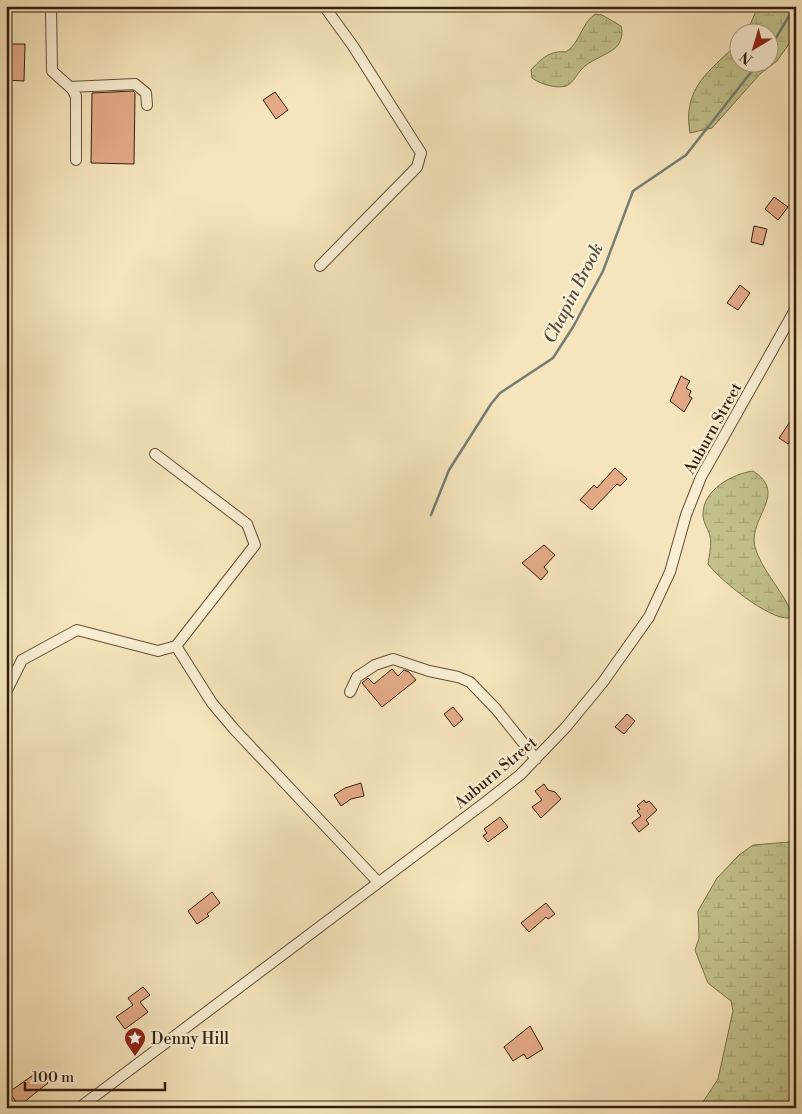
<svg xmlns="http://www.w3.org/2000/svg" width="802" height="1114" viewBox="0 0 802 1114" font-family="'Libre Bodoni',serif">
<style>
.wetland{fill:url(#wetland-marsh);stroke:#7b704c}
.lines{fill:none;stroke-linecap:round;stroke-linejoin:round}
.stream{stroke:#757d75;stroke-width:2.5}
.building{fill:#e4aa88;stroke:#331d0d}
.minor-casing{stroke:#644f39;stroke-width:12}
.minor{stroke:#f9eed3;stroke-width:10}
.labels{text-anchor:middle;stroke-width:5;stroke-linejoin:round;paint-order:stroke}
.street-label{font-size:16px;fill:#331d0d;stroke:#f9eed3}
.poi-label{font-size:16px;fill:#331d0d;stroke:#f9eed3;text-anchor:start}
.water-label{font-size:18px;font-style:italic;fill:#544d41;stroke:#f9eed3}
</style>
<defs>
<pattern id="wetland-marsh" width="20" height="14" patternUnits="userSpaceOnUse" patternTransform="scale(1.25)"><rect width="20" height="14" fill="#c3c28c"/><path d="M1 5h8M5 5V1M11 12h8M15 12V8" fill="none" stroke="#a8a678"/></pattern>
</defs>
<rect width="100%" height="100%" fill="#f6e5bc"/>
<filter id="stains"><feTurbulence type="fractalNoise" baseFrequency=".004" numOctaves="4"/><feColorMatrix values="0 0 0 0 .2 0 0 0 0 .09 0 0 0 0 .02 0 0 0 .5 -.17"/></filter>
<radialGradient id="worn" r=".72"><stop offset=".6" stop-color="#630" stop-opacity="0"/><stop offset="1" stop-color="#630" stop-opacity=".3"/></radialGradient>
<path class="wetland" d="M760 6H796V34L777 61 760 74 712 128 690 133C682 87 710 71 739 42L740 62H770V32H747L756 11Z
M595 14 602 15 621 26C623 32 622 39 618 45 614 52 593 59 585 66 578 71 574 83 566 86 557 89 540 84 532 78L531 70C541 59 550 50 566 52 580 43 581 24 595 14Z
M753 471C789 494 748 517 755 547 761 568 778 586 788 605L791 614 789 618C769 620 720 580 708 564 709 556 712 545 710 536 708 528 703 523 703 514 703 490 732 474 753 471Z
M796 838V1108H699L718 1079 733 1011 731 1001 708 983 695 950 699 938 698 911 717 878 739 855 753 845 789 842Z"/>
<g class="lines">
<path class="stream" d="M770 48 795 6
M431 515 449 470 491 404 500 393 553 358 573 327 603 271 633 191 686 155 759 62"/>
</g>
<path class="building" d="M6 44H25L24 81 6 80Z
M133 91 135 93 134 164 91 163 92 93Z
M275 92 288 110 276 119 263 100Z
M774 197 788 207 778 220 765 209Z
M754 226 767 229 763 245 751 242Z
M740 285 750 293 738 310 727 303Z
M681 376 690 381 686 388 691 391 689 396 692 398 684 412 670 401Z
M796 413V431L788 444 779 438Z
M615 468 627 479 620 486 617 484 592 510 580 500 594 485 597 488Z
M544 545 555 555 544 567 548 572 541 580 522 563Z
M392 669 398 676 404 670 409 672 416 680 382 707 362 683 368 678 374 684Z
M453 707 463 719 454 727 444 714Z
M627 714 635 721 624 734 615 727Z
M361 783 364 796 351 799 341 806 334 795 345 788Z
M544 784 548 790 555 792 561 799 541 818 532 807 542 800 535 791Z
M644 800 646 803 649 801 657 810 646 820 649 824 639 832 632 823 641 816 637 811 640 809 637 806Z
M500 817 508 827 488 842 483 836 487 833 484 829Z
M212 892 220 903 207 914 209 916 197 924 188 911Z
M546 903 555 914 548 919 546 917 529 932 521 923Z
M143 987 150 995 140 1002 148 1012 125 1029 116 1017 133 1005 128 998Z
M530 1026 543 1049 527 1059 524 1054 513 1061 504 1047Z
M39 1071 48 1083 19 1106 9 1092Z"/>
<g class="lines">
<g class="minor-casing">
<path id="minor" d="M51 6 52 71 72 89 76 96V160
M70 87 135 84 146 93 147 105
M320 266 417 167 421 153 353 46 324 6
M155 454 247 524 255 545 176 646 212 703 234 729 378 882
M6 692 22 660 77 630 158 651 176 646
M350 692 357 677 375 665 393 659 429 671 458 677 470 682 496 709 536 759
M79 1108 487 801 520 775 566 727 603 682 649 617 670 572 686 515 701 477 796 308"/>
</g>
<use href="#minor" class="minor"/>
</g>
<defs>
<g id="sight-pin" transform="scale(1.125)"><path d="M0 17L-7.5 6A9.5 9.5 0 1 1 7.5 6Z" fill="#8f2418" stroke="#f9eed3"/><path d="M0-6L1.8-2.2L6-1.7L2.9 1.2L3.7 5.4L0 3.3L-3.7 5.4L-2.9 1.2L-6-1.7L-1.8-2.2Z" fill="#fff"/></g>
</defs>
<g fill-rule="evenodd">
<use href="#sight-pin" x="135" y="1038"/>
</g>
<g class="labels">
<g class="street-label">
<text transform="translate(712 428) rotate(-61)" y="6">Auburn Street</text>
<text transform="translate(495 772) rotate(-40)" y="6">Auburn Street</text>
</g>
<g class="poi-label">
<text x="151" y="1044">Denny Hill</text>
</g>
<g class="water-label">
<text transform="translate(573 293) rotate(-63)" y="6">Chapin Brook</text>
</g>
</g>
<rect width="802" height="1114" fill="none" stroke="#f6e5bc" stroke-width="25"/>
<rect x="8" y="8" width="787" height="1099" fill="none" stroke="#331d0d" stroke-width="2.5"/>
<rect x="12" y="12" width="777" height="1089" fill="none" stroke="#331d0d"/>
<g transform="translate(754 48) rotate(218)"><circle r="24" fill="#f9eed3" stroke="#aa9a84"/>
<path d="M0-4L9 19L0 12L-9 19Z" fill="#8f2418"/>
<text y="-8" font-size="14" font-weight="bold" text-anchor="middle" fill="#331d0d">N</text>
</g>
<path d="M25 1082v8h140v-8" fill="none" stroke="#331d0d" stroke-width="2.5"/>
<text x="32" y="1082" font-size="15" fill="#331d0d" stroke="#f9eed3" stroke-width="4" paint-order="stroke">100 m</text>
<rect width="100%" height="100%" filter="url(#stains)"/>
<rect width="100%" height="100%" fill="url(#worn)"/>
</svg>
